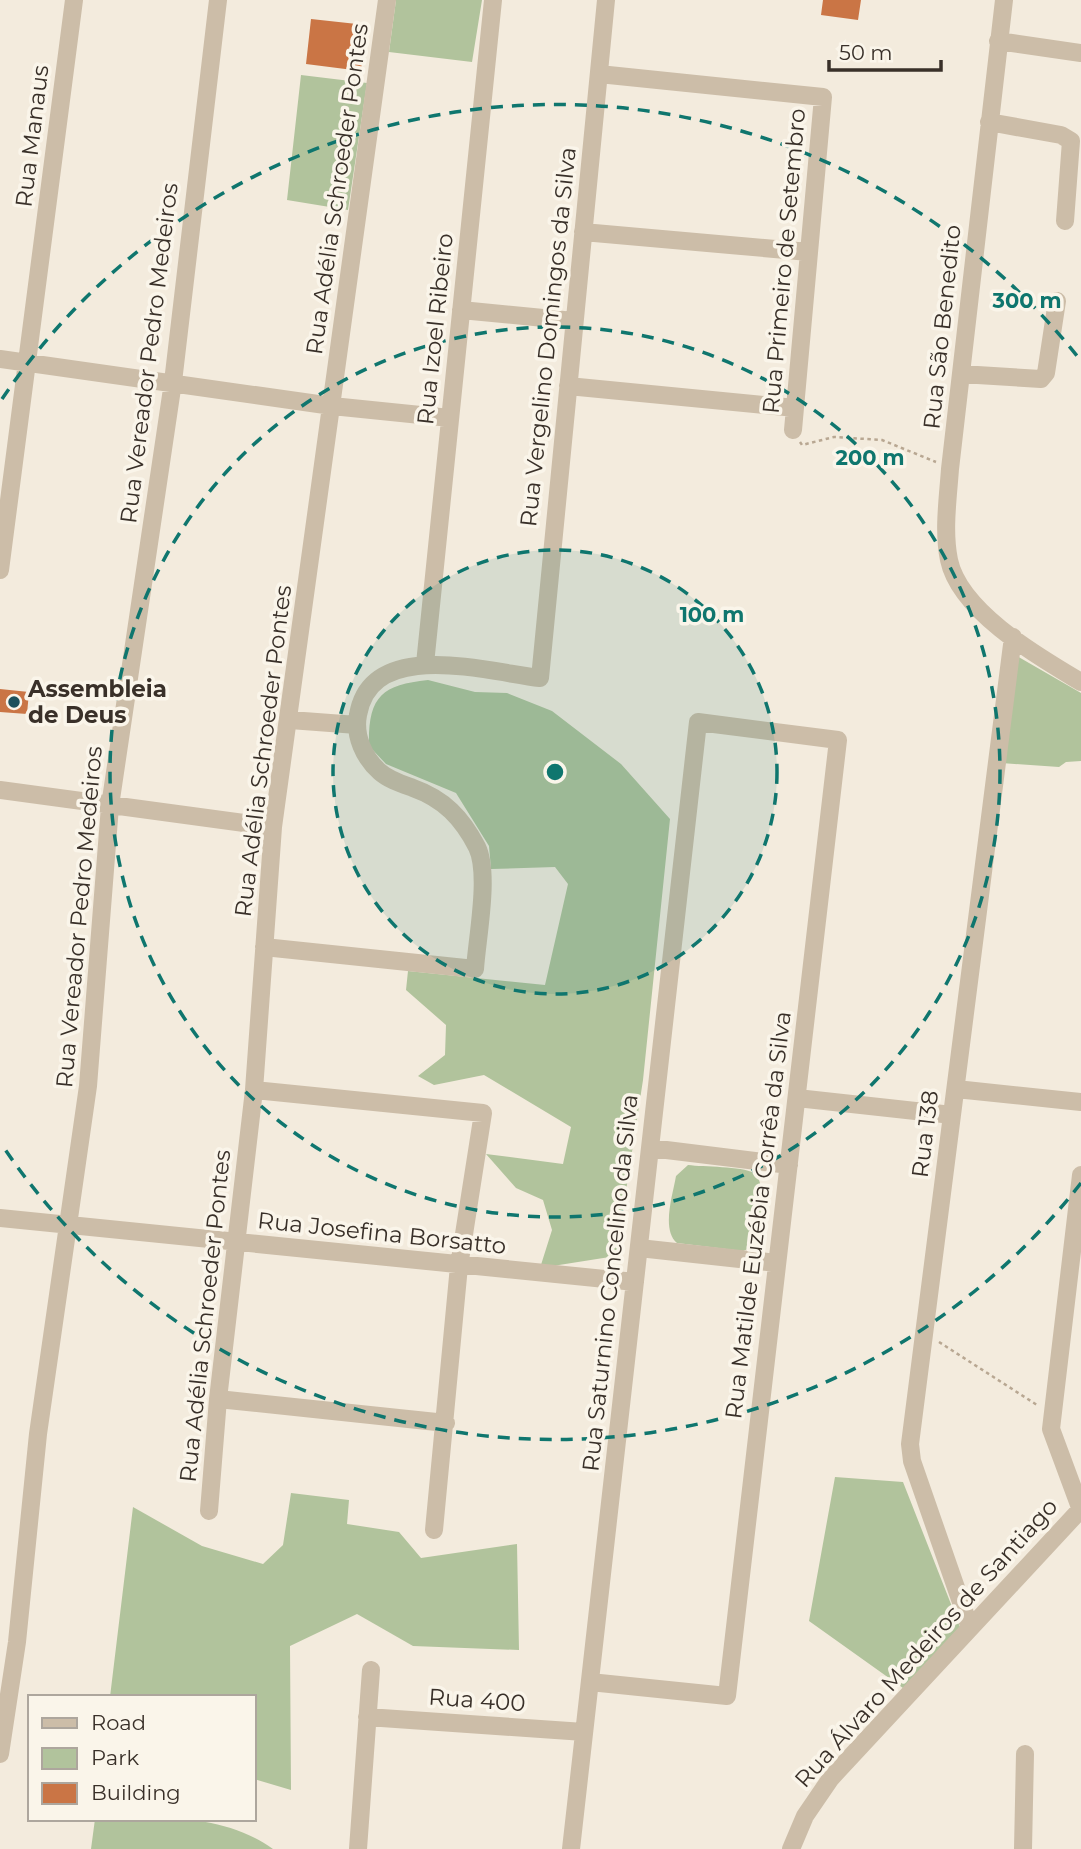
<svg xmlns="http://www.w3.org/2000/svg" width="1081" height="1849" viewBox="0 0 1081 1849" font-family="Montserrat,sans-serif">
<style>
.green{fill:#b1c39c}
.building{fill:#ca7545}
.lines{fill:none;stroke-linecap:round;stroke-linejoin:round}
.path{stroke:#b8a792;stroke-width:2.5;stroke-dasharray:3.5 3.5;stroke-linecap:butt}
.minor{stroke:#ccbda8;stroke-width:18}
.ring{fill:none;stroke:#0f766e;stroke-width:3.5;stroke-dasharray:12 9}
.poi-dot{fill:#1c505c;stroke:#faf5ea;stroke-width:2.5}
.labels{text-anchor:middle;stroke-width:7;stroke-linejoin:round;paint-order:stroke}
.street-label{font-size:23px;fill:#393029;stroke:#faf5ea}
.poi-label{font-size:23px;font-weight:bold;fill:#393029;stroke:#faf5ea;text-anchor:start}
.centre{fill:#0f766e;stroke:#faf5ea;stroke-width:3.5}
.ring-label{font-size:21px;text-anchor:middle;font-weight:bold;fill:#0f766e;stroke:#faf5ea;stroke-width:7;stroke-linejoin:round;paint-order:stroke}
</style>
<rect width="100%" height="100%" fill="#f3ebdd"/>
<path class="green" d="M396 0H482L472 62 389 52Z
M301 75 367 83 348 210 287 200Z
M1015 655 1081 693V761L1066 762 1059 767 1001 763Z
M428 680 475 692 507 693 552 711 621 764 670 819 643 1080 616 1256 540 1268 552 1230 543 1200 516 1188 486 1154 563 1164 571 1127 484 1075 434 1085 418 1076 445 1055 446 1025 406 990 408 971 545 985 568 884 555 867 491 869 489 846 456 793 386 764 369 746C368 697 381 685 428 680Z
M688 1165C704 1167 741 1166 754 1173 767 1180 760 1228 755 1241 753 1247 748 1249 743 1251L677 1243C661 1230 673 1194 676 1176Z
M835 1477 903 1482 960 1627 903 1688 809 1621Z
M291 1493 349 1500 347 1524 399 1532 421 1558 517 1544 519 1650 413 1646 357 1614 290 1646 291 1790 254 1779V1697H110L133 1507 202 1546 263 1564 283 1545Z
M95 1819C158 1819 219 1811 273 1849H91Z"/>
<path class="building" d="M823 0H861L858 20 821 15Z
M311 19 366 25 361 71 306 64Z
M0 689 29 692 27 714 0 712Z"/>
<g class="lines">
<path class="path" d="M800 442 802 445 834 437 882 440 936 462
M939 1342 1037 1405"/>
<path class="minor" d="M1004 0 950 469C948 498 943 531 949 560 960 612 1039 657 1081 682
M998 41 1081 53
M599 74 823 97 793 430
M989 122 1061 135 1071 141 1065 221
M583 232 809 252
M461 310 574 321
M0 359 332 406 450 418
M961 374 1041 379 1046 373 1057 301
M568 386 795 408
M0 570 74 0
M425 664 493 0
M290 720 357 725
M0 790 273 827
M264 947 475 969C477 938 490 874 477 847 462 818 444 799 413 788 402 784 389 780 380 772 364 758 354 736 358 715 371 637 488 672 540 678L606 0
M956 1089 1081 1102
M254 1090 483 1113 459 1266 434 1530
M797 1098 952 1115
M650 1148 789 1165
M0 1218 635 1282
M639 1248 777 1263
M218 1399 446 1423
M1081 1510 1051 1429 1081 1175
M209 1511 218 1399 254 1090 273 827 387 0
M970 1628 912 1461 910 1444 1013 637
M367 1717 584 1732
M0 1754 17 1642 38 1434 88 1086 110 806 173 382 218 0
M358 1849 371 1670
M571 1849 698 722 838 740 727 1696 590 1682
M791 1849 805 1816 831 1778 1081 1509
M1023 1849 1025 1754"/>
</g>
<circle cx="555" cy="772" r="222" fill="#0f766e" fill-opacity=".12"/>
<g class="ring">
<circle cx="555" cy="772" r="222"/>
<circle cx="555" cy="772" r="445"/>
<path d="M1081 1183A667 667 0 0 1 2 1145M2 399A667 667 0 0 1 1081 361"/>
</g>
<circle class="poi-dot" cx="14" cy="702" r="7"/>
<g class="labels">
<g class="street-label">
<text transform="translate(32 136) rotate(-83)" y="8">Rua Manaus</text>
<text transform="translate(337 189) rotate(-82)" y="8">Rua Adélia Schroeder Pontes</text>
<text transform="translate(784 261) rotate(-85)" y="8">Rua Primeiro de Setembro</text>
<text transform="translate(942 327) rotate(-84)" y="8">Rua São Benedito</text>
<text transform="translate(435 329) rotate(-84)" y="8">Rua Izoel Ribeiro</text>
<text transform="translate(548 337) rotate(-84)" y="8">Rua Vergelino Domingos da Silva</text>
<text transform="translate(149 353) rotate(-83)" y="8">Rua Vereador Pedro Medeiros</text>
<text transform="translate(263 751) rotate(-83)" y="8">Rua Adélia Schroeder Pontes</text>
<text transform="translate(79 917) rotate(-85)" y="8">Rua Vereador Pedro Medeiros</text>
<text transform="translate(925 1134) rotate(-83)" y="8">Rua 138</text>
<text transform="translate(758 1215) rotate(-83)" y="8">Rua Matilde Euzébia Corrêa da Silva</text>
<text transform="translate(382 1233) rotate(6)" y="8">Rua Josefina Borsatto</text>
<text transform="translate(610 1283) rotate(-84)" y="8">Rua Saturnino Concelino da Silva</text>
<text transform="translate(205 1316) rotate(-84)" y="8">Rua Adélia Schroeder Pontes</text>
<text transform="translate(926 1643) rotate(-48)" y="8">Rua Álvaro Medeiros de Santiago</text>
<text transform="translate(477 1700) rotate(4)" y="8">Rua 400</text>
</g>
<g class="poi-label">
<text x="28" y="697">Assembleia<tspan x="28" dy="26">de Deus</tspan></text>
</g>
</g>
<circle cx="555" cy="772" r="10" class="centre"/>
<g class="ring-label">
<text x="1027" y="308">300 m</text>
<text x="870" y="465">200 m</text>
<text x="712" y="622">100 m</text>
</g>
<rect x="28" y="1695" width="228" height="126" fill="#faf5ea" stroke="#ada69d" stroke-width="2"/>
<rect x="42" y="1718" width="35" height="10" fill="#ccbda8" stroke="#ada69d" stroke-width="2"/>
<text x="91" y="1730" font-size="21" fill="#393029">Road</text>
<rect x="42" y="1748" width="35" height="21" fill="#b1c39c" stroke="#ada69d" stroke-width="2"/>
<text x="91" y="1765" font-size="21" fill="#393029">Park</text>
<rect x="42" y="1783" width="35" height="21" fill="#ca7545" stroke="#ada69d" stroke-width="2"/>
<text x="91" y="1800" font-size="21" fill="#393029">Building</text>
<path d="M829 60v10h112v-10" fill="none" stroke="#393029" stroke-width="3.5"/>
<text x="839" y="60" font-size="21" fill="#393029" stroke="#faf5ea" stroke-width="5" paint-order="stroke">50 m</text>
</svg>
